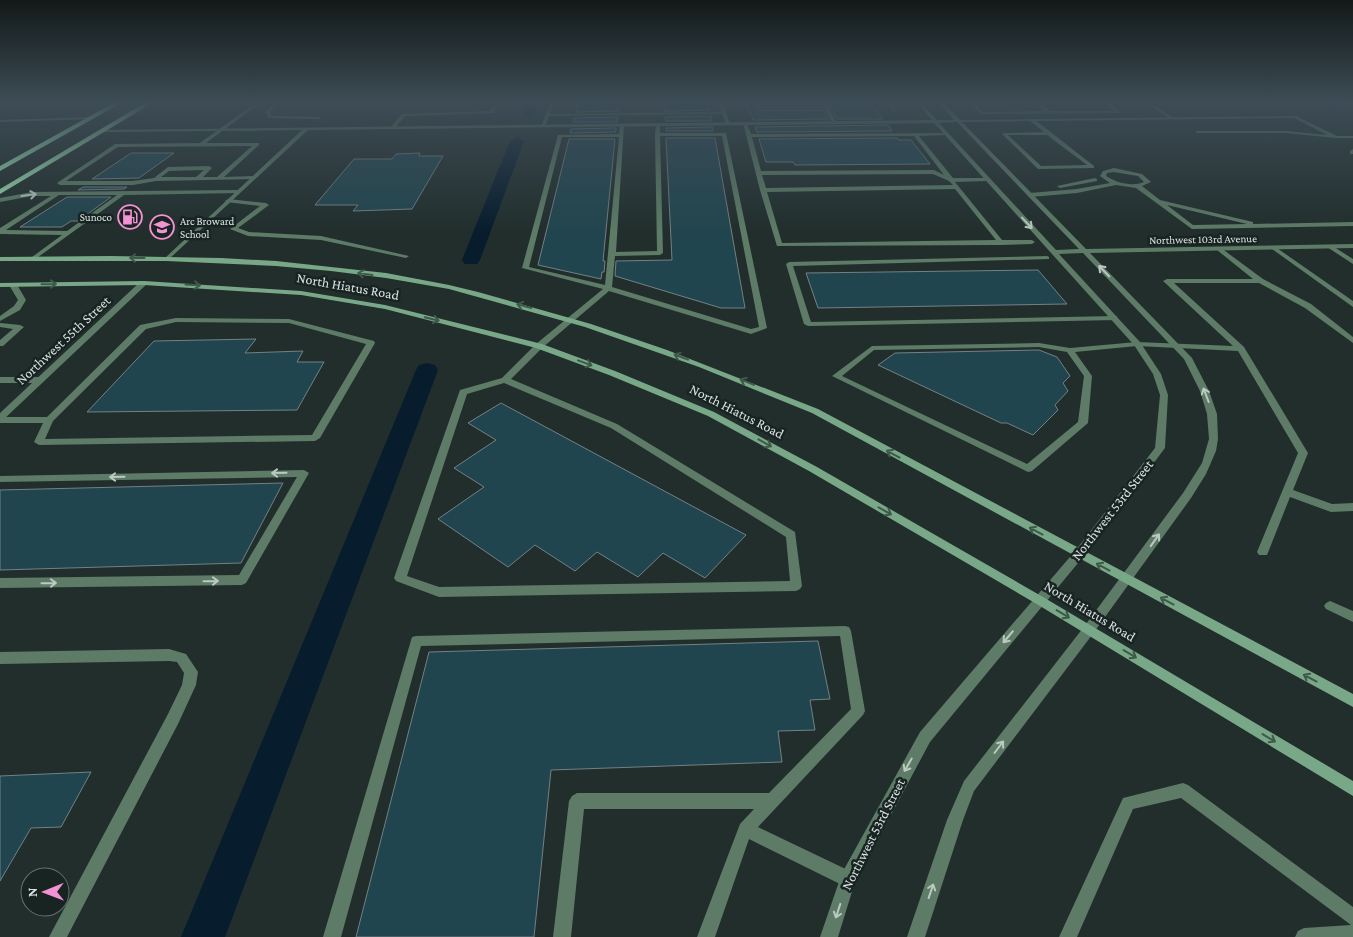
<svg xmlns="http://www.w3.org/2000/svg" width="1353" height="937" viewBox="0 0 1353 937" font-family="'Crimson Pro',serif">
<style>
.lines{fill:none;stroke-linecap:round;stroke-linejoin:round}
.canal{fill:#071c2d;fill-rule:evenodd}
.building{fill:#21454e;stroke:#738185}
.service{fill:#5d7b66;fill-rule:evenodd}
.minor{fill:#5d7b66;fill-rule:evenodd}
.secondary{fill:#78a887;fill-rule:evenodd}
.trunk{fill:#96dbac;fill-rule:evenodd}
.oneway{stroke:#bcc9c3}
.oneway2{stroke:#3e594a}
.labels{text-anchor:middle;stroke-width:5;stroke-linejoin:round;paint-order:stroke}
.far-poi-label{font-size:11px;fill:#dbe3e2;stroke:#172422;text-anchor:end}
.far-street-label{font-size:11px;fill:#dbe3e2;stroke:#172422}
.street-label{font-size:14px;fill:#dbe3e2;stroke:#172422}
</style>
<rect width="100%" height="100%" fill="#212e2c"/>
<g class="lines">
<path class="canal" d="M527 101H539L533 116 529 117 523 113Z
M1319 101H1335L1339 105 1333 109Z
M517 137 524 141 480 260 477 264H465L462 260 510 141Z
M427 363 435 365 438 370 225 937H181L416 370 419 365Z"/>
</g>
<path class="building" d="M578 101H619L618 111 576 112Z
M665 101H708L710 110 665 111Z
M746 101H752L759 110H823L828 119 753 120Z
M760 101H819L820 104H762Z
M827 101H869L883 119H837Z
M711 116V121H666L665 117Z
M618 117 617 122H573L574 118Z
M888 125 892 131 757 132 755 127Z
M713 127V131H666V128Z
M616 128V132L570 133 571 129Z
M666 138H715L745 308H721L615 276 616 261 672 260Z
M897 138 899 140H911L930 164 795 165 793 162H766L759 139Z
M569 139H615L603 261H605L604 272H602L601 279 538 265Z
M131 153H174L139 178 92 179Z
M420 153 419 156H443L412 209 353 211 358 205H315L354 159H392L396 154Z
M83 187H127L124 189 78 190Z
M67 197H111L78 221H71L62 227H20Z
M1038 270 1067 304 818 308 806 273Z
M256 339 245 353 303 351 297 362H324L297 410 87 412 154 341Z
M1039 350 1057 357 1070 376 1063 383 1068 391 1055 405 1058 410 1033 435 1007 423H1001L878 365 895 353Z
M501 403 746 535 705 578 663 553 638 577 597 552 575 571 535 545 508 567 438 519 484 487 454 468 496 440 468 423Z
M283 483 241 563 0 570V490Z
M818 641 830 699 810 700 815 730 778 731 782 762 551 770 534 937H356L429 652Z
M91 772 61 827 31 828 0 881V776Z"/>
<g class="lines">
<path class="service" d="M258 101H263L206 143H259V145L224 177 253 176 256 178 255 179 156 181 133 185H60L57 183 115 144 200 143ZM252 146 217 177H203L212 168 209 166 168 167 154 178 133 181H66L118 147ZM204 170 196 177H161L169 171Z
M277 101H282L270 112 272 116 319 117 321 118 319 119 269 118 265 112Z
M495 101H499L494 113 405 116 394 129 390 128 402 114 490 111Z
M551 101H555L550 114 721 112 719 101H723L730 124 726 125 722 114 549 116 545 127H541Z
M754 101H758L761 106H823L821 102 825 101 837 123 833 124 824 108H759Z
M886 101H890L897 111H893Z
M967 101H972L982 112 1045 111 1033 101H1038L1050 111H1114L1102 101H1107L1121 112 1119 113 981 114Z
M1142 101H1147L1174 118 1170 119Z
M1344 101 1353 102V105L1344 102Z
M1296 116 1337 136H1353V138H1336L1286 133H1197L1195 132 1197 131H1286L1327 135 1294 118Z
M91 117 93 119 0 122V120Z
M1030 119H1034L1094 166V168L1038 169 1002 134 1004 133 1044 132 1030 121ZM1008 135H1047L1087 165 1041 166Z
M743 123 747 124 751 134 949 133 947 135 919 136 953 178H989V180L987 181 955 182 1002 240H1032L1035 242 1032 244 1001 245 777 246 760 190ZM914 136 944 175 934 170 761 171 752 137ZM933 174 949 181 953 185 766 188 762 175ZM955 189 996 240 782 243 767 192Z
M622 124 624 125 616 252 657 251 655 135 656 124 660 125V133H726L767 328 751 334 609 291 542 348 511 379 617 424 795 532 802 586 800 589 796 591 439 597 396 581 394 578 460 390 502 378 536 344 603 289 522 268 558 135 619 134 620 125ZM660 136H722L759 327 751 329 612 287 615 256 660 255 663 253ZM562 137H619L605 285 529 267ZM504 383 611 428 786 537 790 581 439 587 407 576 467 394Z
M1353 149V154H1350V151Z
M1114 168 1142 174 1151 182 1142 186 1160 200 1253 222V224L1353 222V226L1192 229 1136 188 1116 185 1077 193 1030 197 1027 195 1030 193 1077 189 1110 183 1100 176 1103 171ZM1114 172 1138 176 1144 182C1132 187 1117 183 1106 176L1107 173ZM1167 205 1247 224 1193 225Z
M1095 178 1097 179V181L1060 188 1057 186Z
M238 190 240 191V193L124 195 34 260 32 259V257L62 235 0 234V228L51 196H32L0 202V198L32 192ZM59 195H117L67 231 6 230Z
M228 199 266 203 269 205 238 228 249 232 321 236 409 256 406 258 321 240 248 236 230 229 260 206 226 202 225 201Z
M1327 245H1331L1353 259V264L1327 247Z
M1274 246 1353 301V307L1272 249V247Z
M1217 248H1221L1263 279 1311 304 1353 337V343L1305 308 1259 283H1174L1244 347 1308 453 1293 490 1332 504 1353 503V511L1331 512 1290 497 1267 555H1259L1257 552 1298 453 1238 351 1137 346 1075 352 1092 376 1088 423 1032 471 1028 472 832 376 872 346 1039 343 1070 348 1137 342 1233 346 1163 281 1167 279H1253L1217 250ZM1039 347 1067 352 1084 376 1078 422 1027 464 842 376 874 350Z
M1047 256 1049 257V259L793 266 811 322 1114 316H1117V320L808 326 804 324 786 264 789 262Z
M10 283H16L26 300 20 310 0 321V316L14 306 18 300 9 285Z
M176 318 289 319 374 341 375 343 320 438 315 441 39 445 34 442 43 423H0V417H47L140 325ZM176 322 289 323 366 344 312 435 45 439 53 421 146 329Z
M0 323 20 325 24 327 3 346H0V340L13 329 0 327Z
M0 377H41L45 380 41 383H0Z
M304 470 309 473 246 583 242 585 0 588V578L239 575 297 477 0 482V476Z
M1330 601 1353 611V622L1326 609 1324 606 1326 603Z
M845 626 849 627 851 631 865 711 863 715 758 827 854 873 856 879 854 885 848 887 842 885 749 839 715 937H697L740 824 754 809H584L571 937H553L569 801 572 796 577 793H769L851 709 840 636 421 646 341 937H323L412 637 416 636Z
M169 649 186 654 198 672 196 685 178 724 67 937H49L168 714 182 685 184 673 177 662 169 661 0 664V652Z
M1183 783 1188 785 1353 907V937H1295L1298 931 1304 928 1351 925 1181 798 1133 809 1077 937H1059L1123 798Z"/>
<path class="minor" d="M915 101H920L937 120H954L937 101H942L960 120 1298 116 1296 118 962 122 1086 249 1353 244V248L1090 253 1192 358 1209 391 1217 414 1218 439 1216 451 1206 474 1191 498 1092 635 974 791 963 820 925 937H907L947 820 964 781 1083 628 1183 493 1202 463 1209 439 1207 414 1200 391 1184 359 1083 253 1059 254 1140 342 1161 374 1168 395 1165 448 1083 557 930 742 855 882 838 937H820L842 873 920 732 1075 551 1155 448 1160 395 1153 374 1134 345 934 123 308 130 168 260 166 259V257L302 130 103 132 101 131 103 130 932 120ZM957 122 1079 249 1056 250 939 123Z
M141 281 148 283 3 420 0 421V413Z"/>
<path class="secondary" d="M111 256 221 258 276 261 386 273 449 285 478 292 591 324 667 350 818 409 1353 694V707L812 413 699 367 585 327 449 289 386 278 331 271 276 266 166 261H0V257Z
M144 281 301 291 385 305 542 344 615 371 714 412 817 467 1043 597 1353 781V796L1035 603 809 471 708 416 609 375 536 348 385 309 301 295 144 285 0 287V283Z"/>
<path class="trunk" d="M117 101H125L0 171V166Z
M148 101H156L0 194V189Z"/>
</g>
<defs><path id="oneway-shaft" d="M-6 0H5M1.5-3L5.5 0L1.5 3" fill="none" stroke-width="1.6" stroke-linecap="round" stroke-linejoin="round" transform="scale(1.25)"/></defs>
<g class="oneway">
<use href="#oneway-shaft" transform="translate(29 195) rotate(-8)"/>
<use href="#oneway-shaft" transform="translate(1027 223) rotate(47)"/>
<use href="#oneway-shaft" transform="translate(1104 271) rotate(-134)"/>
<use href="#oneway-shaft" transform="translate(1206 395) rotate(-111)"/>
<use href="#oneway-shaft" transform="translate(279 473) rotate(179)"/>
<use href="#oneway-shaft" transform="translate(117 477) rotate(179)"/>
<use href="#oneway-shaft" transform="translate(1155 540) rotate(-55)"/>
<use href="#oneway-shaft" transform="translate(211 581) rotate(-1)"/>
<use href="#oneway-shaft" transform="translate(49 583) rotate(-1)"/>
<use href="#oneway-shaft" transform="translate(1008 637) rotate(130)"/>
<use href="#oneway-shaft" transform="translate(999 747) rotate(-53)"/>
<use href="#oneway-shaft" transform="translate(908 765) rotate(120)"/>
<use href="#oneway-shaft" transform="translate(931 891) rotate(-71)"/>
<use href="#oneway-shaft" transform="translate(838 911) rotate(108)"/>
</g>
<g class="oneway2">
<use href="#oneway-shaft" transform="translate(137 258) rotate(180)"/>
<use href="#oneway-shaft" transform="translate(365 274) rotate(-172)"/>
<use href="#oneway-shaft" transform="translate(49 284) rotate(-1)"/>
<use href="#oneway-shaft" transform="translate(193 285) rotate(3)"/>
<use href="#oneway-shaft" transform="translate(524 306) rotate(-165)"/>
<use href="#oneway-shaft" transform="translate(432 319) rotate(14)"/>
<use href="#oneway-shaft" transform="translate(681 357) rotate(-159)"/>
<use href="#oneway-shaft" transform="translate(585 363) rotate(20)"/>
<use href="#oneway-shaft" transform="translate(747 382) rotate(-157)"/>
<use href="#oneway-shaft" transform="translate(765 443) rotate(29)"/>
<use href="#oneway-shaft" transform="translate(893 454) rotate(-152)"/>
<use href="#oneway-shaft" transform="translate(885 511) rotate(30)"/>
<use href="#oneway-shaft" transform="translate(1036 531) rotate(-152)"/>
<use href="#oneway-shaft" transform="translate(1103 567) rotate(-152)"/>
<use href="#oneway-shaft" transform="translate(1167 601) rotate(-152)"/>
<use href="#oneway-shaft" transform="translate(1063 614) rotate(31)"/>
<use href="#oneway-shaft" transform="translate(1130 654) rotate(31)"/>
<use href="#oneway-shaft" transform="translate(1310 678) rotate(-152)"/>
<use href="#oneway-shaft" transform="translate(1269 738) rotate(31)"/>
</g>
<linearGradient id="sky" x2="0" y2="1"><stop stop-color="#121918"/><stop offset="0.44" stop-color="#3d4c56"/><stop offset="1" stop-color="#3d4c56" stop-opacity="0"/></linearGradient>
<rect width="1353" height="232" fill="url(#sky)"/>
<defs>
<g id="fuel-ring" transform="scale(1.25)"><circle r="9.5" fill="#172422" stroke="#f491d3" stroke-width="1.5"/><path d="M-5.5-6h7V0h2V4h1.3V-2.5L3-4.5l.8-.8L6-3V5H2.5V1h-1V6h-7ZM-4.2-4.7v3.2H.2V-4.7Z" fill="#f491d3"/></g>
<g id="school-ring" transform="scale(1.25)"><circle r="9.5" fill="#172422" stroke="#f491d3" stroke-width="1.5"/><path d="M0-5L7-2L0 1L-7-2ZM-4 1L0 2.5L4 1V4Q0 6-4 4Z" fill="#f491d3"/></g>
</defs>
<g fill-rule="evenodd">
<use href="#fuel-ring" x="130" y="217"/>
<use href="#school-ring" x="162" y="227"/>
</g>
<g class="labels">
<g class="far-poi-label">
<text x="112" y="221">Sunoco</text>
<text x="180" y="225" text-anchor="start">Arc Broward<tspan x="180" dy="13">School</tspan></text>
</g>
<g class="far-street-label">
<text transform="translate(1203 239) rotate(-1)" y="4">Northwest 103rd Avenue</text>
</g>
<g class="street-label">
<text transform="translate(348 286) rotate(10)" y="5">North Hiatus Road</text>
<text transform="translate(63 340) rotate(-43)" y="5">Northwest 55th Street</text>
<text transform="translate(737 411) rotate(27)" y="5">North Hiatus Road</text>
<text transform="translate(1112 510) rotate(-52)" y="5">Northwest 53rd Street</text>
<text transform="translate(1090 611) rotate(31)" y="5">North Hiatus Road</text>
<text transform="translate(873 834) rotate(-63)" y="5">Northwest 53rd Street</text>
</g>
</g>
<g transform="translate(45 892) rotate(269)"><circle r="24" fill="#172422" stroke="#65706f"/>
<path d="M0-4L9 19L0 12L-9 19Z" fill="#f491d3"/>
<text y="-8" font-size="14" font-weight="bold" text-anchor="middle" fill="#dbe3e2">N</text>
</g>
</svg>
